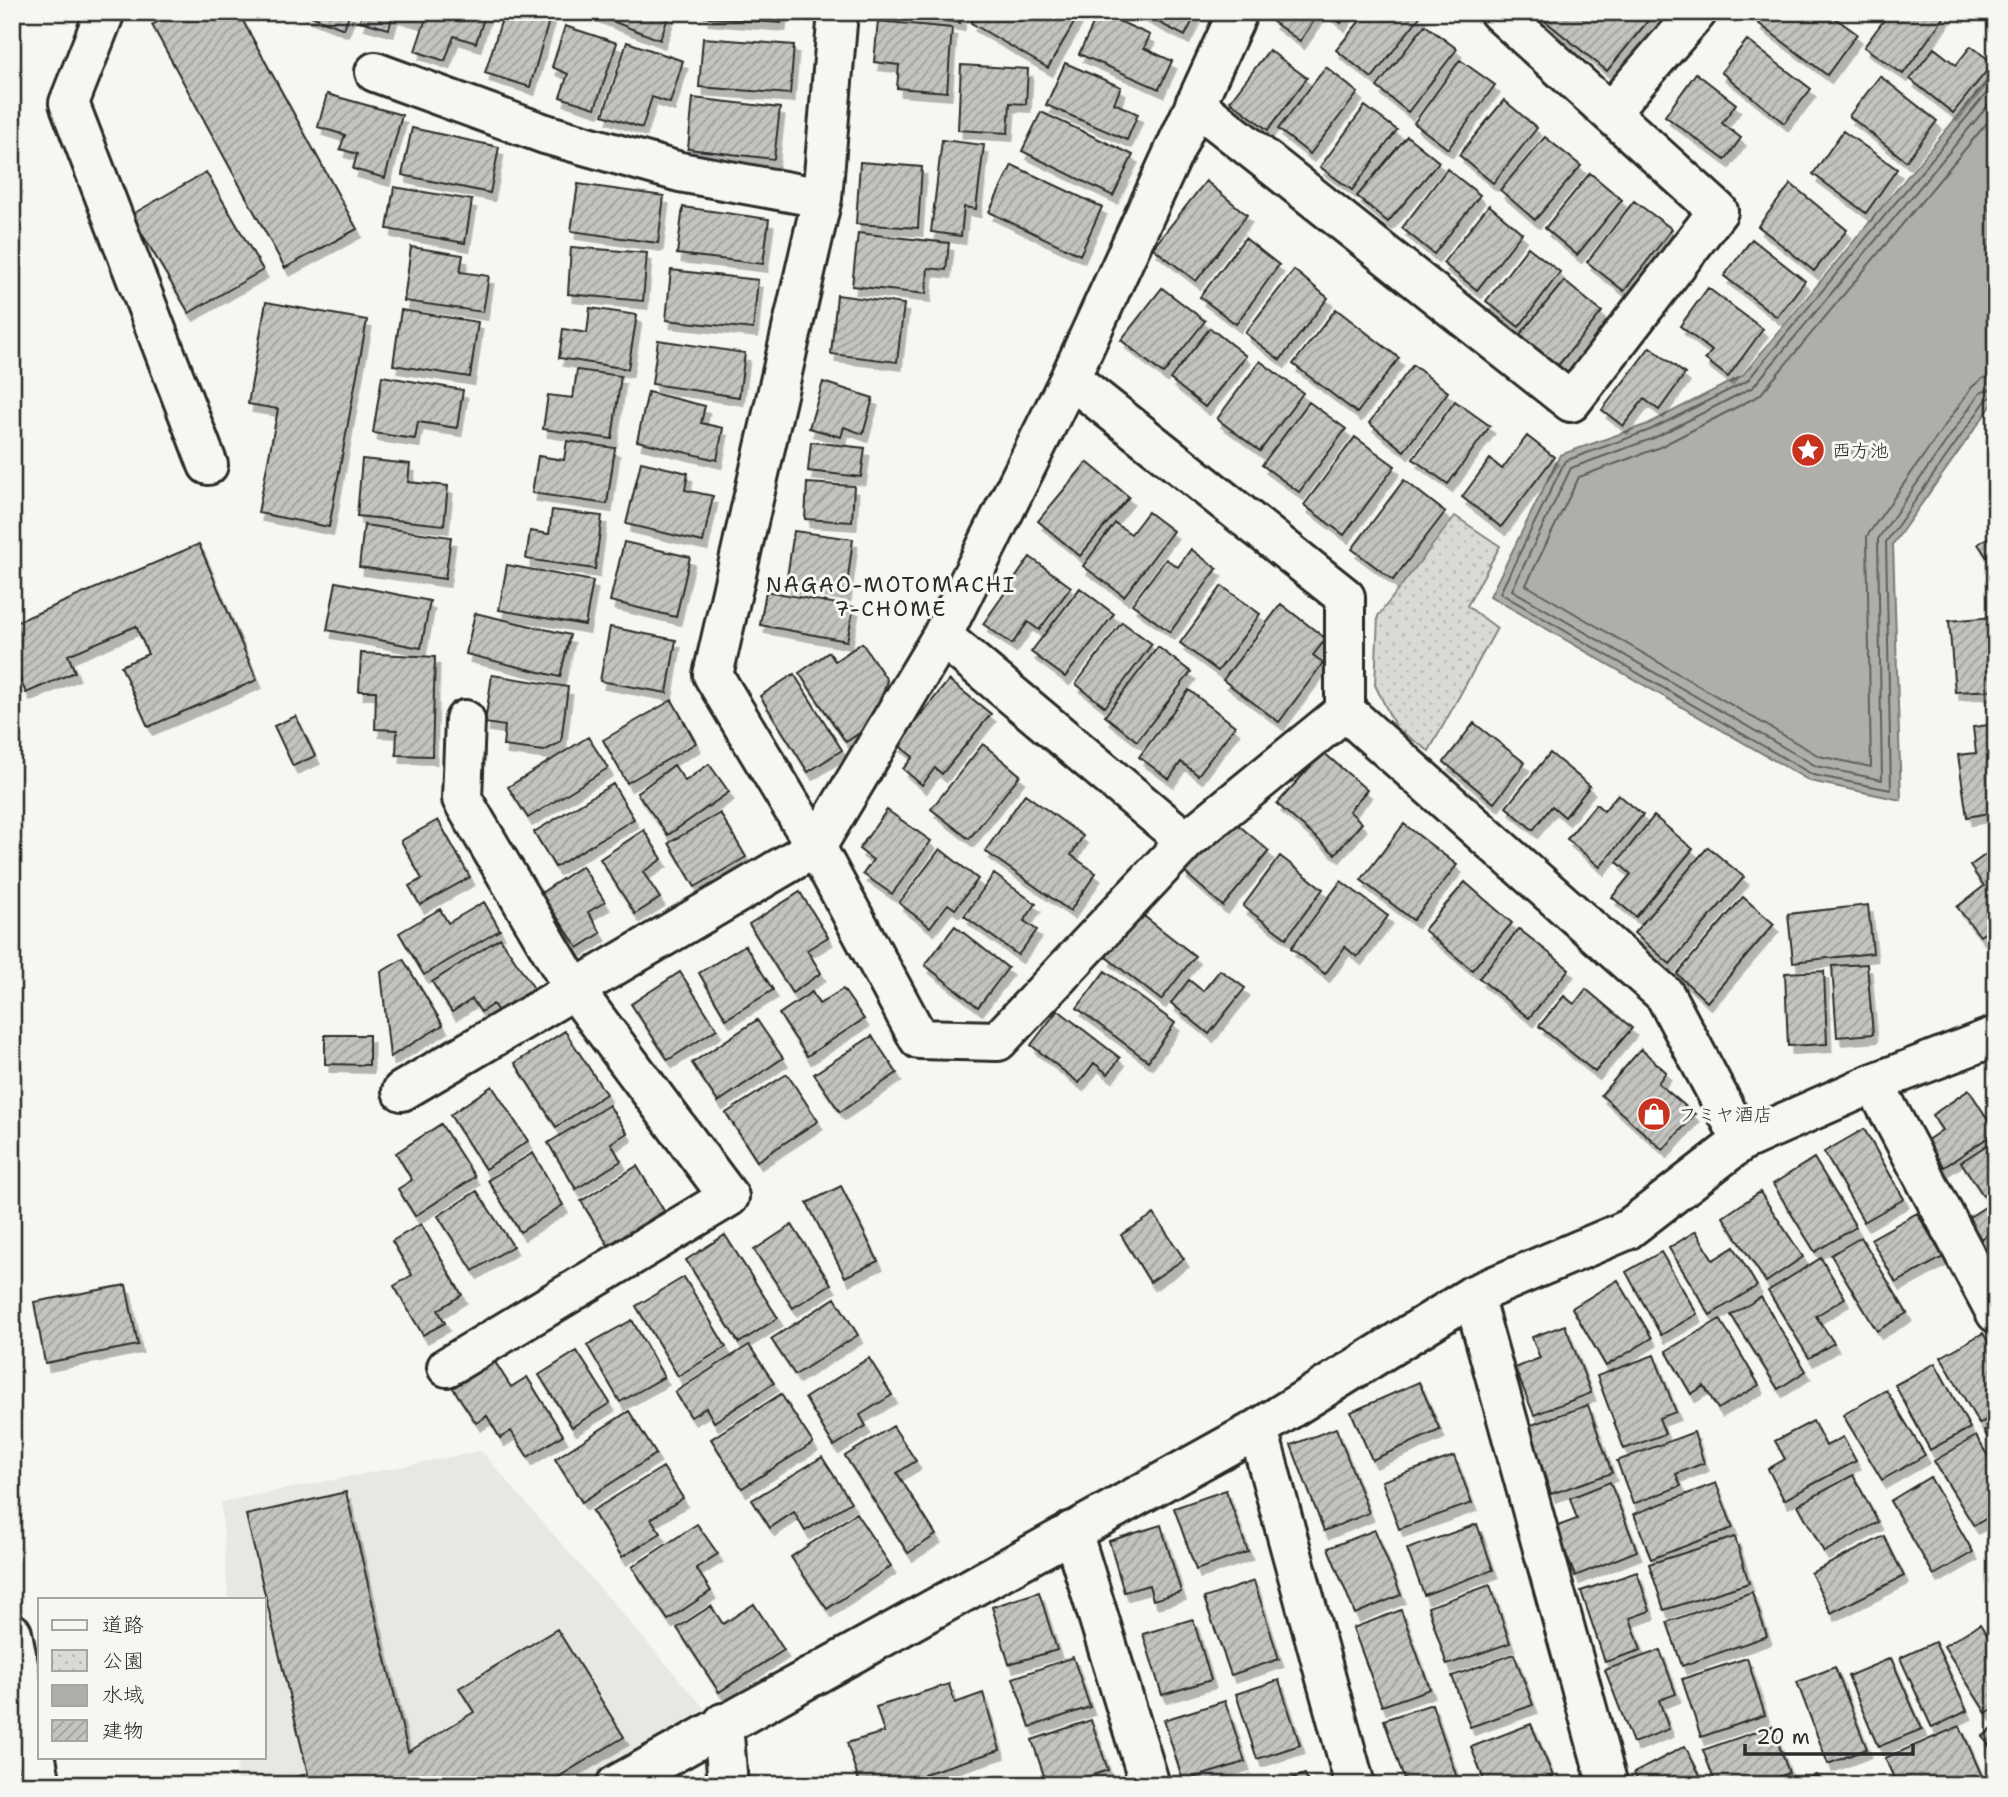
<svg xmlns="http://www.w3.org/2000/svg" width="2008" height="1797" viewBox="0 0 2008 1797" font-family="'Shantell Sans','Klee One',sans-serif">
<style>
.built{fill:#e7e7e3}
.park{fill:url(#park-dots);stroke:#828280;stroke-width:2}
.water{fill:#aeaeab;stroke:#7a7a78;stroke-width:2}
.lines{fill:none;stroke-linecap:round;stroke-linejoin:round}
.shore{stroke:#5f5f5e;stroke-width:2}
.building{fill:url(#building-hatch);stroke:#2b2b2b;stroke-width:2;filter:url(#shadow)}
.street-casing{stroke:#2b2b2b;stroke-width:44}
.secondary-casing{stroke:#2b2b2b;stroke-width:44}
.street{stroke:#f6f6f2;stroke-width:38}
.secondary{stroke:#f6f6f2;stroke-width:38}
.labels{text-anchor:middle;stroke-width:6;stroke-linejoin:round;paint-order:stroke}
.poi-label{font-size:19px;fill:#2b2b2b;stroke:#f6f6f2;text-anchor:start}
.neighbourhood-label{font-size:21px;letter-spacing:2px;fill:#2b2b2b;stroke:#f6f6f2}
</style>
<defs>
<pattern id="park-dots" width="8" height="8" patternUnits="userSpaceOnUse" patternTransform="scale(1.75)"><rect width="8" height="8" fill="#d9d9d5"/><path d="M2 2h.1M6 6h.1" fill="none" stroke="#babab7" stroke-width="1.8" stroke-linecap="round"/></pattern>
<pattern id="building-hatch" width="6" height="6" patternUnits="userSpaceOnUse" patternTransform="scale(1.75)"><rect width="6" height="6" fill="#c3c3c0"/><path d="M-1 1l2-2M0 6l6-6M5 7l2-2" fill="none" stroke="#9f9f9c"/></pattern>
<filter id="shadow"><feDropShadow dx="4.5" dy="8" stdDeviation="0" flood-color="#0004"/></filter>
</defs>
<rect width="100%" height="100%" fill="#f6f6f2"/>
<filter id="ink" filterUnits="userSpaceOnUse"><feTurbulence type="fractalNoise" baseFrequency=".0143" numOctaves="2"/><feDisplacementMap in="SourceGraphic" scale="14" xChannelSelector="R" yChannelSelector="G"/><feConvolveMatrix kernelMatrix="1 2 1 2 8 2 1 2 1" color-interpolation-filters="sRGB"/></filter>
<g filter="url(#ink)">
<path class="built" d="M481 1451 705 1709 578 1785H236L238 1757H264V1599H228L221 1502Z"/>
<path class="park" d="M1455 516 1500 546 1467 606 1497 628 1429 751 1396 728 1375 685 1378 616Z"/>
<path class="water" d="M1996 70V399L1893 544 1901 800 1810 781 1490 596 1560 455 1648 424 1742 376Z"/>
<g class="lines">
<path class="shore" d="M1996 82 1747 381 1650 430 1565 461 1500 593 1813 775 1891 790 1886 542 1987 399 1996 395
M1996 96 1753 387 1654 438 1571 468 1512 590 1816 766 1882 780 1878 539 1980 393 1996 387
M1996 112 1760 395 1658 448 1579 477 1526 585 1819 756 1871 767 1867 536 1972 387 1983 378 1996 376"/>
</g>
<path class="building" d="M175 12H238L357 229 285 268 152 25Z
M301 12H350L344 29Z
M362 12H418L416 20 393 14 389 29 360 21Z
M428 12H486L476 43 454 36 445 61 415 51Z
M504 12H534L550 17 530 87 485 73Z
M589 12H670L660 40Z
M705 12H782L781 23 704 17Z
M900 12H961L960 23Z
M977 12H1072L1078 16 1048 68 971 23Z
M1099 12 1150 35 1144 48 1172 61 1159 89 1079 54Z
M1138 12H1197L1185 36Z
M1279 12H1320L1300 41 1272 21Z
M1326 12H1348L1341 23Z
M1367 12 1422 14 1372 78 1336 50Z
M1534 12H1648L1652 16 1607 71Z
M1766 12H1793L1799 17 1802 12H1827L1857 34 1827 75 1758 23Z
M1890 12H1948L1903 74 1864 47Z
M878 21 952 28 947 92 897 88 899 65 874 62Z
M1425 25 1457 49 1408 112 1377 87Z
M565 26 617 43 595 108 560 97 568 74 552 67Z
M703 38 794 45 790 94 699 87Z
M1747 40 1811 89 1784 123 1721 72Z
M627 42 683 61 670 103 652 97 642 128 603 115Z
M1971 46 1993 63 1953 113 1910 79 1934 48 1956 65Z
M1269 50 1307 78 1268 130 1230 101Z
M1460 60 1495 85 1448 149 1414 123Z
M1065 63 1121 87 1114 103 1138 114 1127 140 1046 105Z
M961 65 1028 69 1026 104 1010 103 1008 133 958 130Z
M1326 67 1358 93 1310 154 1278 129Z
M1696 73 1736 104 1722 123 1741 138 1725 160 1665 116Z
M1880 76 1937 121 1906 161 1849 116Z
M327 94 402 115 385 178 353 169 357 154 340 149 345 135 318 127Z
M693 98 780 108 774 159 688 149Z
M1504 100 1537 128 1493 183 1459 155Z
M1365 106 1397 130 1352 190 1320 167Z
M1041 112 1133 155 1113 196 1022 151Z
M412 128 499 147 490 193 402 175Z
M1843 131 1897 169 1866 213 1813 174Z
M1407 136 1439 162 1388 222 1357 196Z
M1545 137 1581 166 1535 220 1500 190Z
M942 140 984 145 976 209 964 207 961 236 931 232Z
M860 162 922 167 918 228 856 224Z
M1012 165 1102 207 1080 255 989 212Z
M1447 169 1480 195 1434 254 1402 228Z
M206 172 263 270 189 313 131 215Z
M1590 173 1622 200 1577 255 1545 228Z
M1206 181 1247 215 1196 281 1153 248Z
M578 184 664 196 658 243 571 231Z
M1791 184 1847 230 1814 271 1758 226Z
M394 187 472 200 465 243 387 229Z
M1634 201 1672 229 1624 291 1587 262Z
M1489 205 1522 233 1477 290 1443 263Z
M683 207 769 219 763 264 677 254Z
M858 233 949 243 946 270 928 268 926 294 852 286Z
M1245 238 1279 265 1236 324 1200 297Z
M1752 239 1805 281 1777 317 1724 276Z
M411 247 463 255 460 272 489 276 483 312 404 301Z
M571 247 647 253 643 301 568 294Z
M1528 247 1560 272 1519 327 1486 301Z
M671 270 758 280 753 329 666 320Z
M1294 270 1328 298 1280 360 1245 333Z
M1564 281 1602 312 1556 368 1518 337Z
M1162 288 1205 321 1163 374 1121 340Z
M1708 288 1763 329 1728 377 1705 359 1712 351 1680 326Z
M837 295 904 304 897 362 831 354Z
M266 302 367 320 329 527 258 513 278 409 248 404Z
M590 308 637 315 628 369 559 358 563 329 587 333Z
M1336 309 1399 358 1357 413 1293 364Z
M401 310 478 322 470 377 393 365Z
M1210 328 1246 356 1205 407 1170 379Z
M658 340 745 353 739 397 652 384Z
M1650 347 1685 374 1659 410 1644 399 1623 426 1602 410Z
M1260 361 1303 393 1260 451 1217 419Z
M1413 365 1448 392 1404 451 1369 423Z
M577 370 621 376 612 439 543 429 548 395 573 398Z
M382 376 463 390 457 428 418 422 415 439 373 433Z
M823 382 873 398 863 434 844 427 841 437 809 428Z
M648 392 705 406 701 423 723 428 717 460 637 441Z
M1455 401 1490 426 1448 484 1413 459Z
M1309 402 1346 429 1299 492 1262 465Z
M1527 436 1554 457 1501 527 1462 497 1490 459 1502 469Z
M1355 437 1395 466 1344 535 1304 505Z
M567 441 615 448 607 504 532 493 538 456 564 460Z
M811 442 865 448 861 477 808 471Z
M362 459 410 464 408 482 448 486 444 525 357 516Z
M641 462 688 473 685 490 713 496 703 542 626 524Z
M1087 462 1129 497 1080 556 1038 521Z
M1404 480 1445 512 1393 580 1352 549Z
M807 483 854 486 852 522 805 519Z
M552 510 602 516 595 569 526 559 530 531 549 534Z
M1148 512 1173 531 1124 596 1083 566 1115 523 1131 534Z
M364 525 451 537 445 579 359 567Z
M794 531 853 539 846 593 786 584Z
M1996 532V566L1994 568 1978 544Z
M624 542 690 557 676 617 610 601Z
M199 544 257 680 148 727 121 666 148 654 136 626 68 655 75 672 26 693 12 661V624Z
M1191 549 1217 569 1170 632 1132 604 1166 559 1178 567Z
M1030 557 1071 587 1039 630 1028 622 1012 644 983 624Z
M507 565 593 581 585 625 499 610Z
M336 582 430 601 421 648 327 630Z
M1222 586 1260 614 1218 671 1180 643Z
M1080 588 1114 614 1065 677 1031 652Z
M766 591 854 607 847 641 760 625Z
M1281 604 1326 639 1313 655 1323 663 1279 722 1223 680Z
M475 613 570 635 560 677 466 654Z
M1993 617 1996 690 1955 692 1949 621Z
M1122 622 1152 644 1105 707 1076 684Z
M610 627 676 640 667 693 600 681Z
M862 643 887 680 874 723 846 742 799 673 829 652 835 661Z
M1158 647 1191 672 1137 741 1105 716Z
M361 653 435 657 432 756 396 755 397 730 375 729 376 691H359Z
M794 674 842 750 808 772 760 696Z
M492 675 568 687 561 742 544 751 503 746 505 726 485 723Z
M949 680 991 714 942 774 935 768 922 785 903 769 913 757 897 744Z
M1189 690 1235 726 1198 775 1181 762 1169 779 1139 757Z
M672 700 696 743 627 783 603 740Z
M296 716 315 756 293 766 274 726Z
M1474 723 1525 763 1494 803 1444 762Z
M1996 724 1994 812 1967 817 1958 755 1976 753 1973 727Z
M588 737 608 768 528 818 508 787Z
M983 744 1020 775 969 839 931 809Z
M1323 752 1367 790 1349 811 1362 823 1335 854 1277 804Z
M1550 753 1590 786 1565 817 1552 806 1533 830 1506 807Z
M709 764 729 792 668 835 637 793 674 765 685 781Z
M613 784 634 819 555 867 534 832Z
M1025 794 1083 836 1071 855 1096 873 1070 911 985 851Z
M1618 794 1643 815 1600 867 1567 839 1596 804 1604 811Z
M887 810 931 841 892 894 863 874 873 860 859 849Z
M720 813 746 857 695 887 669 843Z
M1654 816 1693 849 1636 917 1612 897 1631 874 1617 862Z
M1229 817 1269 851 1223 906 1183 871Z
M438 820 470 877 420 905 409 886 422 879 401 841Z
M1404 824 1457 865 1413 920 1361 880Z
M644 830 662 859 643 872 660 898 635 914 600 859Z
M1708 847 1744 877 1670 964 1634 933Z
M1996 847V925L1980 936 1957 907 1984 886 1970 866Z
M940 849 978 879 955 909 948 904 930 927 899 903Z
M1280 856 1323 889 1286 938 1243 906Z
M582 866 605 902 588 912 601 933 578 948 541 893Z
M994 874 1036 904 1024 921 1037 930 1018 955 964 916Z
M1341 881 1388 916 1357 957 1345 947 1325 974 1291 948Z
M1465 882 1512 923 1472 970 1424 930Z
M800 892 828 937 807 950 821 973 792 993 749 924Z
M1743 897 1774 924 1707 1002 1677 974Z
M484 902 500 930 424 975 399 933 440 909 448 923Z
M1868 905 1873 953 1793 962 1788 914Z
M1140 913 1195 956 1161 1000 1106 957Z
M955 926 1008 968 978 1007 925 965Z
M1519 929 1569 969 1529 1018 1479 978Z
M500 938 535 990 500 1014 493 1004 481 1012 472 999 452 1012 432 982Z
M745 945 773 990 726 1019 699 973Z
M403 959 443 1025 390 1057 381 972Z
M1867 964 1873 1034 1837 1037 1832 966Z
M1220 970 1245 988 1209 1034 1171 1003 1189 980 1203 991Z
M1105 971 1175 1023 1148 1061 1077 1008Z
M1824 971 1827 1044 1788 1046 1785 973Z
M680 972 717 1029 668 1060 631 1004Z
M843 989 864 1019 807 1056 779 1014 812 992 819 1004Z
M1586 989 1632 1028 1595 1072 1539 1026 1564 996 1574 1004Z
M1058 1010 1120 1058 1108 1074 1094 1063 1079 1083 1031 1045Z
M757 1020 783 1058 718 1102 692 1063Z
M565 1031 606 1094 556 1127 515 1063Z
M325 1035H369V1065L325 1064Z
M872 1036 897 1073 840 1112 814 1074Z
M1641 1049 1666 1072 1658 1083 1695 1114 1663 1150 1601 1095Z
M787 1074 818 1121 757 1161 726 1113Z
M492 1086 528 1141 485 1169 450 1115Z
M1969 1090 1996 1132 1944 1167 1926 1141 1942 1130 1932 1115Z
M609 1105 627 1133 611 1143 621 1161 576 1189 548 1143Z
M441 1124 475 1177 415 1216 398 1189 412 1180 396 1153Z
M1864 1129 1904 1199 1864 1222 1824 1152Z
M1996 1139V1187L1983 1195 1961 1162Z
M533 1153 563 1205 520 1232 488 1180Z
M1814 1158 1856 1227 1815 1252 1773 1184Z
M637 1166 664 1211 608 1245 581 1201Z
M841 1186 878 1261 845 1277 807 1203Z
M477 1191 513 1246 473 1271 438 1216Z
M1760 1192 1803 1257 1766 1282 1723 1217Z
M1996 1200V1230L1981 1239 1968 1218Z
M1917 1213 1943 1257 1896 1283 1871 1239Z
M1154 1214 1184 1259 1150 1282 1121 1235Z
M421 1224 462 1295 438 1310 445 1323 423 1335 394 1286 412 1275 392 1241Z
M792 1225 831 1284 793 1308 754 1250Z
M1696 1231 1713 1260 1734 1247 1757 1286 1710 1315 1669 1248Z
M725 1235 778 1318 739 1343 686 1260Z
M1861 1237 1907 1313 1877 1331 1831 1255Z
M1661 1252 1697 1314 1661 1335 1626 1272Z
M1821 1258 1845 1298 1816 1316 1834 1343 1809 1358 1768 1291Z
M684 1277 726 1347 678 1376 636 1306Z
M1618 1280 1652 1338 1606 1366 1572 1308Z
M126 1285 138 1345 45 1363 34 1302Z
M1761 1297 1806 1371 1778 1389 1731 1315Z
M835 1298 858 1335 795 1375 771 1339Z
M1720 1319 1759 1385 1718 1409 1704 1386 1691 1394 1666 1351Z
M632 1320 664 1377 620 1402 587 1345Z
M1565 1325 1591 1393 1534 1415 1515 1368 1540 1358 1532 1337Z
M1983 1333 1996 1356V1415L1979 1424 1941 1357Z
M749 1345 774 1383 714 1422 706 1408 691 1417 675 1392Z
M577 1351 610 1403 572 1427 539 1375Z
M1654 1355 1676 1412 1659 1418 1665 1434 1624 1449 1597 1376Z
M869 1358 892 1395 860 1415 866 1426 834 1446 805 1398Z
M495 1362 511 1387 527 1377 563 1435 528 1457 511 1431 500 1438 487 1416 476 1423 453 1388Z
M1935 1363 1970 1428 1930 1450 1895 1385Z
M1419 1382 1440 1430 1372 1460 1351 1412Z
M1886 1390 1925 1455 1882 1480 1843 1415Z
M781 1394 813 1443 742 1488 711 1439Z
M1588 1405 1612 1473 1551 1494 1528 1426Z
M629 1411 656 1454 582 1502 555 1459Z
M1813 1421 1826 1446 1843 1437 1856 1461 1784 1500 1768 1469 1785 1459 1775 1441Z
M1996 1424V1453L1984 1431Z
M893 1426 916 1461 897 1473 936 1535 908 1553 845 1456Z
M1336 1428 1369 1513 1324 1531 1291 1445Z
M1694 1432 1704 1463 1676 1474 1681 1486 1633 1504 1617 1461Z
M1976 1436 1996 1470V1522L1992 1515 1974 1526 1934 1461Z
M1454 1456 1472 1503 1399 1529 1382 1481Z
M822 1457 851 1502 805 1531 794 1512 770 1528 752 1500Z
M663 1467 683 1498 651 1519 661 1533 622 1557 592 1511Z
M1853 1475 1878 1522 1824 1552 1798 1505Z
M1930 1477 1973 1552 1934 1575 1890 1501Z
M1610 1482 1637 1551 1575 1576 1555 1527 1577 1519 1570 1498Z
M1716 1483 1733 1528 1651 1559 1634 1514Z
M1226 1490 1248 1552 1196 1570 1174 1508Z
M346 1492 408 1752 474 1712 459 1688 557 1629 624 1737 545 1785H261L308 1774 246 1515Z
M856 1513 891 1566 827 1609 791 1557Z
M697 1524 718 1554 696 1568 711 1591 668 1620 632 1567Z
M1477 1524 1493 1570 1424 1595 1407 1549Z
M1161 1525 1181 1592 1153 1600 1149 1585 1124 1592 1109 1541Z
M1375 1530 1401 1595 1355 1614 1328 1548Z
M1884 1536 1904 1576 1831 1613 1811 1573Z
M1735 1537 1749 1583 1664 1610 1649 1564Z
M1637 1572 1650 1611 1630 1618 1641 1650 1605 1662 1581 1591Z
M1254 1581 1279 1659 1231 1675 1204 1598Z
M1490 1585 1510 1643 1447 1665 1428 1607Z
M1039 1592 1057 1650 1009 1664 992 1607Z
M1752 1592 1767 1636 1682 1666 1667 1622Z
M754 1604 784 1650 719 1692 677 1628 711 1606 723 1624Z
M1401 1610 1430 1689 1382 1706 1353 1628Z
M1193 1619 1211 1680 1162 1695 1143 1634Z
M1980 1624 1996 1649V1707L1986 1713 1944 1646Z
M1935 1642 1967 1711 1932 1728 1900 1658Z
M1660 1650 1676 1694 1659 1700 1669 1729 1633 1743 1605 1670Z
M1514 1654 1533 1705 1470 1727 1452 1676Z
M1073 1657 1090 1707 1030 1727 1013 1678Z
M1747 1658 1765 1715 1701 1737 1682 1679Z
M1891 1658 1922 1729 1878 1747 1848 1676Z
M1835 1667 1867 1749 1828 1764 1797 1682Z
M1279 1680 1300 1745 1257 1759 1236 1694Z
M949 1684 955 1703 983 1693 1000 1750 924 1774 927 1785H860L847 1743 884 1732 876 1707Z
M1225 1701 1245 1762 1183 1781 1164 1720Z
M1432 1704 1457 1778 1437 1785H1406L1384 1720Z
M1091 1720 1108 1770 1063 1785H1047L1032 1740Z
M1531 1724 1553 1776 1532 1785H1486L1471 1747Z
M1772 1726 1789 1773 1756 1785H1716L1703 1750Z
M1960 1726 1985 1783 1897 1785 1885 1758Z
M1996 1726V1753L1982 1737Z
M1685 1746 1705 1785H1640L1634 1773Z
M1305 1774 1309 1785H1272Z
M1816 1775 1820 1785H1793Z"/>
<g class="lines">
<g class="street-casing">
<path id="street" d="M105 12 69 103 208 465
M838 12 822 198 713 675 816 847 919 1039 998 1041 1186 841 1345 711
M375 72 545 134 680 172 822 198
M1195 104 1571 402 1718 211 1499 12
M1611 111 1697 12
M1070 378 1345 597V711L1665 995 1742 1141
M942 636 1186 841
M1874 1083 1996 1313
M402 1091 816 847 942 636 1070 378 1238 12
M1473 1295 1608 1785
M447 1367 729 1197 574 989 462 799 465 720
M1258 1429 1355 1785
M1072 1531 1150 1785
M723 1723 728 1785
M616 1785 1258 1429 1473 1295 1627 1230 1742 1141 1874 1083 1996 1036"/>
</g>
<g class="secondary-casing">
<path id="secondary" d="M12 1633 41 1785"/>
</g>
<use href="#street" class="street"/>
<use href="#secondary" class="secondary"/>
</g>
</g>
<defs>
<g id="sight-disc" transform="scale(1.75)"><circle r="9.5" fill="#c8321e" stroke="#f6f6f2"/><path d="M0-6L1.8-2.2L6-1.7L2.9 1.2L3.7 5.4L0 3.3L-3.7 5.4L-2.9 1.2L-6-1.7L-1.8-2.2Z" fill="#fff"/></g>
<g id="shop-disc" transform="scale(1.75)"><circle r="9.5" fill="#c8321e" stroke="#f6f6f2"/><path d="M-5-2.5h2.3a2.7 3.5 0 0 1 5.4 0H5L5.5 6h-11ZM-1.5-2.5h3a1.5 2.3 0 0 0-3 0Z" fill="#fff"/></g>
</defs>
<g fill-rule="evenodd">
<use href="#sight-disc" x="1808" y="450"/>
<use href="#shop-disc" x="1654" y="1114"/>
</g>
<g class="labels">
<g class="poi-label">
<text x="1832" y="457">西方池</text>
<text x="1678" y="1121">フミヤ酒店</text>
</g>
<g class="neighbourhood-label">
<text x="891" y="592">NAGAO-MOTOMACHI<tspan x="891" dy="24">7-CHOME</tspan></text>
</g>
</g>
<rect width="2008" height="1797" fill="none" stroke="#f6f6f2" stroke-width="42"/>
<rect x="21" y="21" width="1966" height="1755" fill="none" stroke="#2b2b2b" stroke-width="2.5" filter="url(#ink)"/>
<rect x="38" y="1598" width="228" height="161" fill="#f6f6f2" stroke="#a5a5a2" stroke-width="2"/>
<rect x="52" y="1620" width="35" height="10" fill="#f6f6f2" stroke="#a5a5a2" stroke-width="2"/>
<text x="102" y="1632" font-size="21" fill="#2b2b2b">道路</text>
<rect x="52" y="1650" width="35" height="21" fill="url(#park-dots)" stroke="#a5a5a2" stroke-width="2"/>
<text x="102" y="1668" font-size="21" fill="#2b2b2b">公園</text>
<rect x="52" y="1685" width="35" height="21" fill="#aeaeab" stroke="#a5a5a2" stroke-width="2"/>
<text x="102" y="1702" font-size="21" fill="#2b2b2b">水域</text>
<rect x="52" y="1720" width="35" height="21" fill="url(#building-hatch)" stroke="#a5a5a2" stroke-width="2"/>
<text x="102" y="1738" font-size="21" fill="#2b2b2b">建物</text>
<path d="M1745 1744v10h168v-10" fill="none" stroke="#2b2b2b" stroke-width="3.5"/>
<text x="1756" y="1744" font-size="21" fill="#2b2b2b" stroke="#f6f6f2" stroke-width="5" paint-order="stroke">20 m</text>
</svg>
